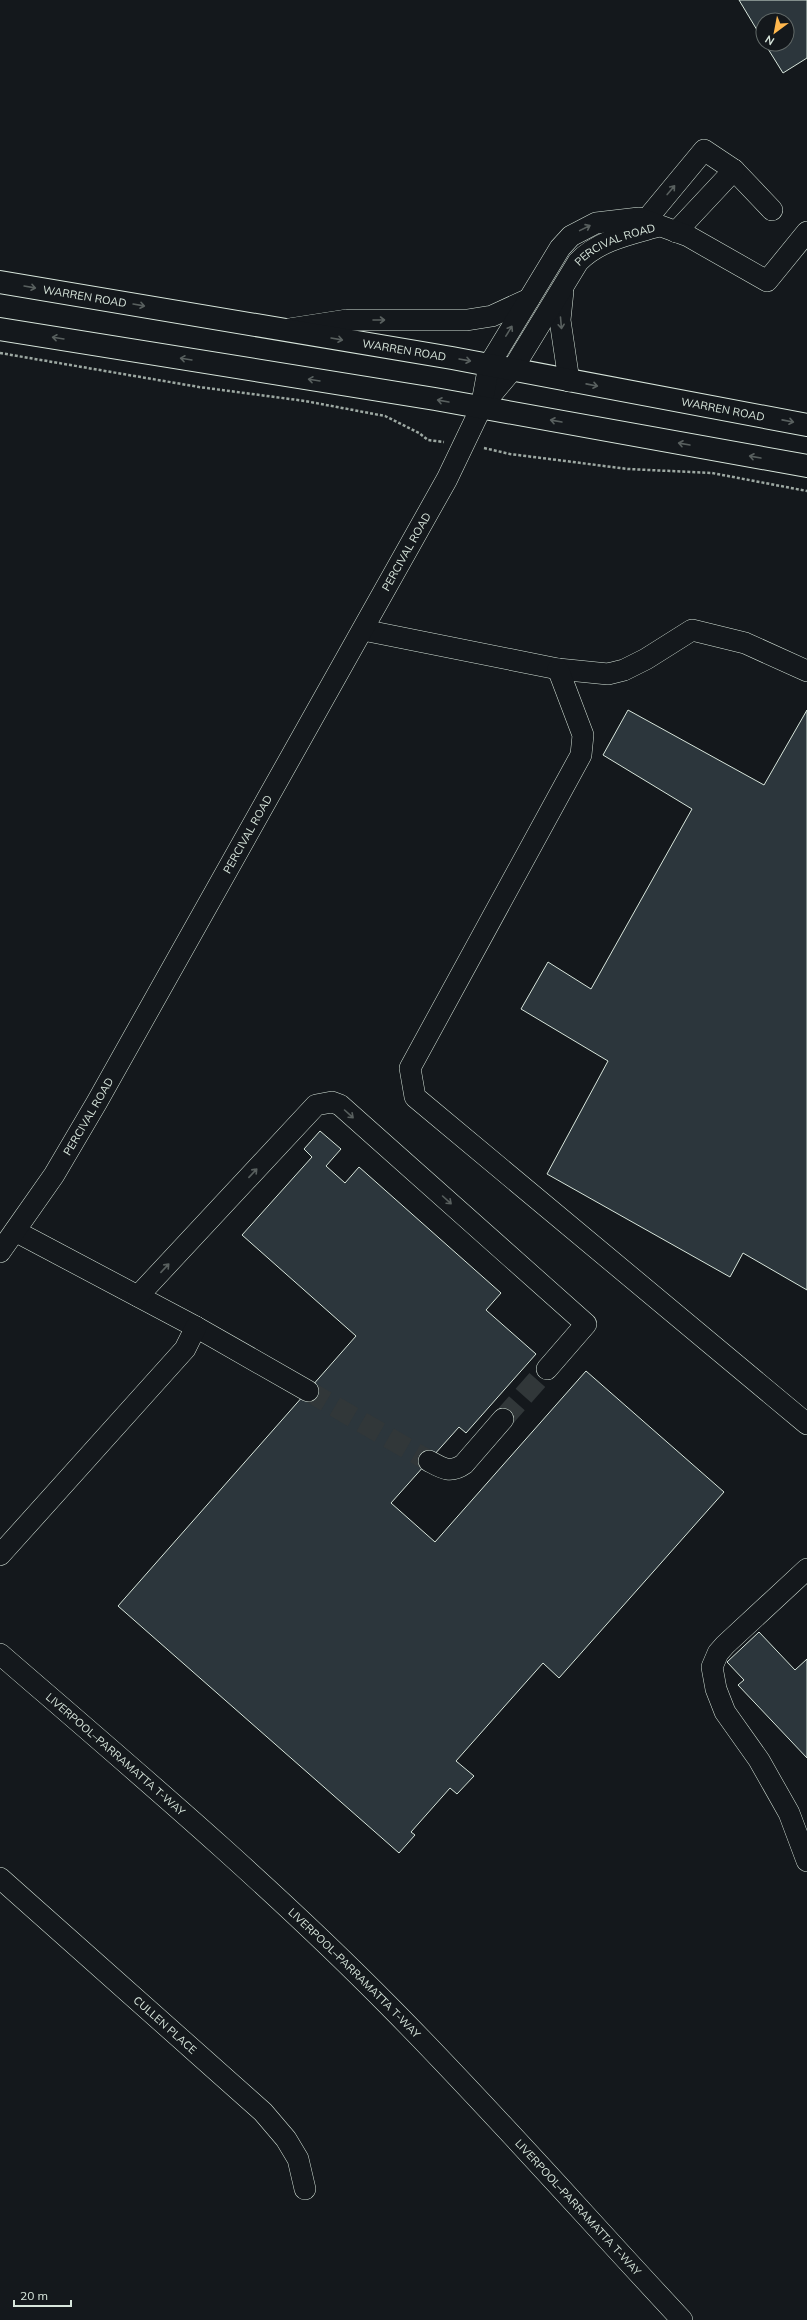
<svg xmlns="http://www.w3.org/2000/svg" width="807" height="2320" viewBox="0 0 807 2320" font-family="Mulish,sans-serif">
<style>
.building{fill:#2c363c;stroke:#d8e6dc}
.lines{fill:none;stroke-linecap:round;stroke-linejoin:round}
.minor-tunnel{stroke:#313739;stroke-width:21;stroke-dasharray:21 10;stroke-linecap:butt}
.minor-casing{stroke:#d8e6dc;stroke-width:22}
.highway-casing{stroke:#d8e6dc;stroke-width:24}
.path{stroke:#9da8a2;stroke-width:2.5;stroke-dasharray:3 2;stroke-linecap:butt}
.minor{stroke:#14181c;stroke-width:21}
.highway{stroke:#14181c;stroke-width:22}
.oneway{stroke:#59605f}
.labels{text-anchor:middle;stroke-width:3;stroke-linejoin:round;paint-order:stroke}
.street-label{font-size:11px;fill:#d8e6dc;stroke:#14181c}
</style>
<rect width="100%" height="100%" fill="#14181c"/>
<path class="building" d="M739 0H807V58L783 73 765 44H787V20H763V40Z
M628 710 764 785 807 710V1290L743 1253 730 1277 547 1174 608 1061 521 1009 548 962 591 989 692 809 603 755Z
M320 1131 341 1149 326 1166 345 1183 359 1167 501 1293 486 1310 536 1354 466 1433 459 1427 391 1503 435 1542 586 1371 724 1492 559 1678 543 1663 456 1761 474 1776 457 1794 450 1788 411 1832 415 1835 399 1853 118 1606 356 1336 242 1235 312 1157 304 1149Z
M759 1632 795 1670 807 1659V1758L738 1685 744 1680 727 1662Z"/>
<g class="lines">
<path class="minor-tunnel" d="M308 1391 429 1461
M503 1419 547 1369"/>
<g class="minor-casing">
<g id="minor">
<path d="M734 170 772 210"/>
<path d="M646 220 704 150 734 170 676 232"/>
<path d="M563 291 560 320 569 381"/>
<path d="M289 329 347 320H467L492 316 529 299"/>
<path id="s1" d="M482 406 512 370 578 262C599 240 631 234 659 226"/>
<path d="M363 630 558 669 608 674 624 670 646 659 692 630 745 643 807 671"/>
<path d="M558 669 583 735 581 755 410 1068 415 1097 807 1424"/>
<path d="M15 1231 196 1327 308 1391"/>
<path id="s2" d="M0 1252 54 1175 97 1102 447 479 481 408 489 365 560 248 571 236 596 223 639 218 688 236 767 281 807 232"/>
<path d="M138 1296 316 1105 332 1102 340 1105 586 1324 547 1369"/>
<path d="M429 1461C442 1468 450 1474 464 1464L503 1419"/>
<path d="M0 1555 185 1349 196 1327"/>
<path d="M807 1569 725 1645 718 1653 712 1667 716 1689 725 1712 759 1760 789 1813 807 1861"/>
<path id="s3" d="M0 1654C133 1769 268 1883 391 2008 491 2109 585 2216 682 2320"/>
<path id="s4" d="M0 1878 263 2112 286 2139 298 2159 305 2189"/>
</g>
</g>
<g class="highway-casing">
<g id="highway">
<path id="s5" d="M0 282 452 358 807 425"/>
<path d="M0 329 435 399 807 466"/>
</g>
</g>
<path class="path" d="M0 353 199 387 305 401 385 416 419 433 428 440 444 442
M484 448 510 454 628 469 712 473 807 491"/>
<use href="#minor" class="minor"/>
<use href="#highway" class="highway"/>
</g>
<defs><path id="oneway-shaft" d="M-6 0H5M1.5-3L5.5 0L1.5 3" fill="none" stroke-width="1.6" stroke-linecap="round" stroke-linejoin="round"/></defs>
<g class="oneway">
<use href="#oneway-shaft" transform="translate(671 190) rotate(-50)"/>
<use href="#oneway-shaft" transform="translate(585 228) rotate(-26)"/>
<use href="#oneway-shaft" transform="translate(30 287) rotate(10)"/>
<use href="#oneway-shaft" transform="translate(139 305) rotate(10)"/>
<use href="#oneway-shaft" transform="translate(379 320)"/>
<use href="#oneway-shaft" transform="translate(561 323) rotate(85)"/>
<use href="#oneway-shaft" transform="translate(509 331) rotate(-58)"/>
<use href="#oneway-shaft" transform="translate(58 338) rotate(-171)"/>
<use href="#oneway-shaft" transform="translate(337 339) rotate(10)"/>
<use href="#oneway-shaft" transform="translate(186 359) rotate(-171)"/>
<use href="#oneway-shaft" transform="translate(465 360) rotate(10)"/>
<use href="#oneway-shaft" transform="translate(314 380) rotate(-171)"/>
<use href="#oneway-shaft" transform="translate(592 385) rotate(11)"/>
<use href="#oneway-shaft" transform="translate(443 401) rotate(-170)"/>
<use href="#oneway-shaft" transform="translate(556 421) rotate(-170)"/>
<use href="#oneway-shaft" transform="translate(788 421) rotate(11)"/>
<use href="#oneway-shaft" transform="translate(684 444) rotate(-170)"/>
<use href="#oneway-shaft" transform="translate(755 457) rotate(-170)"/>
<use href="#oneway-shaft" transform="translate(349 1114) rotate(42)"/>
<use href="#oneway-shaft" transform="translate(253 1173) rotate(-47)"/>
<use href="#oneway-shaft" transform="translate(447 1200) rotate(42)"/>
<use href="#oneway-shaft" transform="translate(165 1268) rotate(-47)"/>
</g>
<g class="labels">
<g class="street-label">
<text dy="4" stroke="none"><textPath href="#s1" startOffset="215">PERCIVAL ROAD</textPath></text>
<text dy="4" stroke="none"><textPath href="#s5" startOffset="86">WARREN ROAD</textPath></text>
<text dy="4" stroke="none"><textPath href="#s5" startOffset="410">WARREN ROAD</textPath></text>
<text dy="4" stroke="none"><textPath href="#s5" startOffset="734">WARREN ROAD</textPath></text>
<text dy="4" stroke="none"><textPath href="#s2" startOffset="810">PERCIVAL ROAD</textPath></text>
<text dy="4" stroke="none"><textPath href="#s2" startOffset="486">PERCIVAL ROAD</textPath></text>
<text dy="4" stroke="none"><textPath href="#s2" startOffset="162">PERCIVAL ROAD</textPath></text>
<text dy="4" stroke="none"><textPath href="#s3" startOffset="153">LIVERPOOL–PARRAMATTA T-WAY</textPath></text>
<text dy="4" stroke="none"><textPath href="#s3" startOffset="477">LIVERPOOL–PARRAMATTA T-WAY</textPath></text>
<text dy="4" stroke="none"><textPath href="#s4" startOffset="221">CULLEN PLACE</textPath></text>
<text dy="4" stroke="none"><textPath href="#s3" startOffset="801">LIVERPOOL–PARRAMATTA T-WAY</textPath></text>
</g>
</g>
<g transform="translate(775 32) rotate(212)"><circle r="19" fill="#14181c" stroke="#626a69"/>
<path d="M0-3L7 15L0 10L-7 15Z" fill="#ffb74d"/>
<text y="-6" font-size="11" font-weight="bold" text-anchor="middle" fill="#d8e6dc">N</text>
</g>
<path d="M14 2300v6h57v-6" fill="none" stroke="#d8e6dc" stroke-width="2"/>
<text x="20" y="2300" font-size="12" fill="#d8e6dc" stroke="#14181c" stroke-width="3" paint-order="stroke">20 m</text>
</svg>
